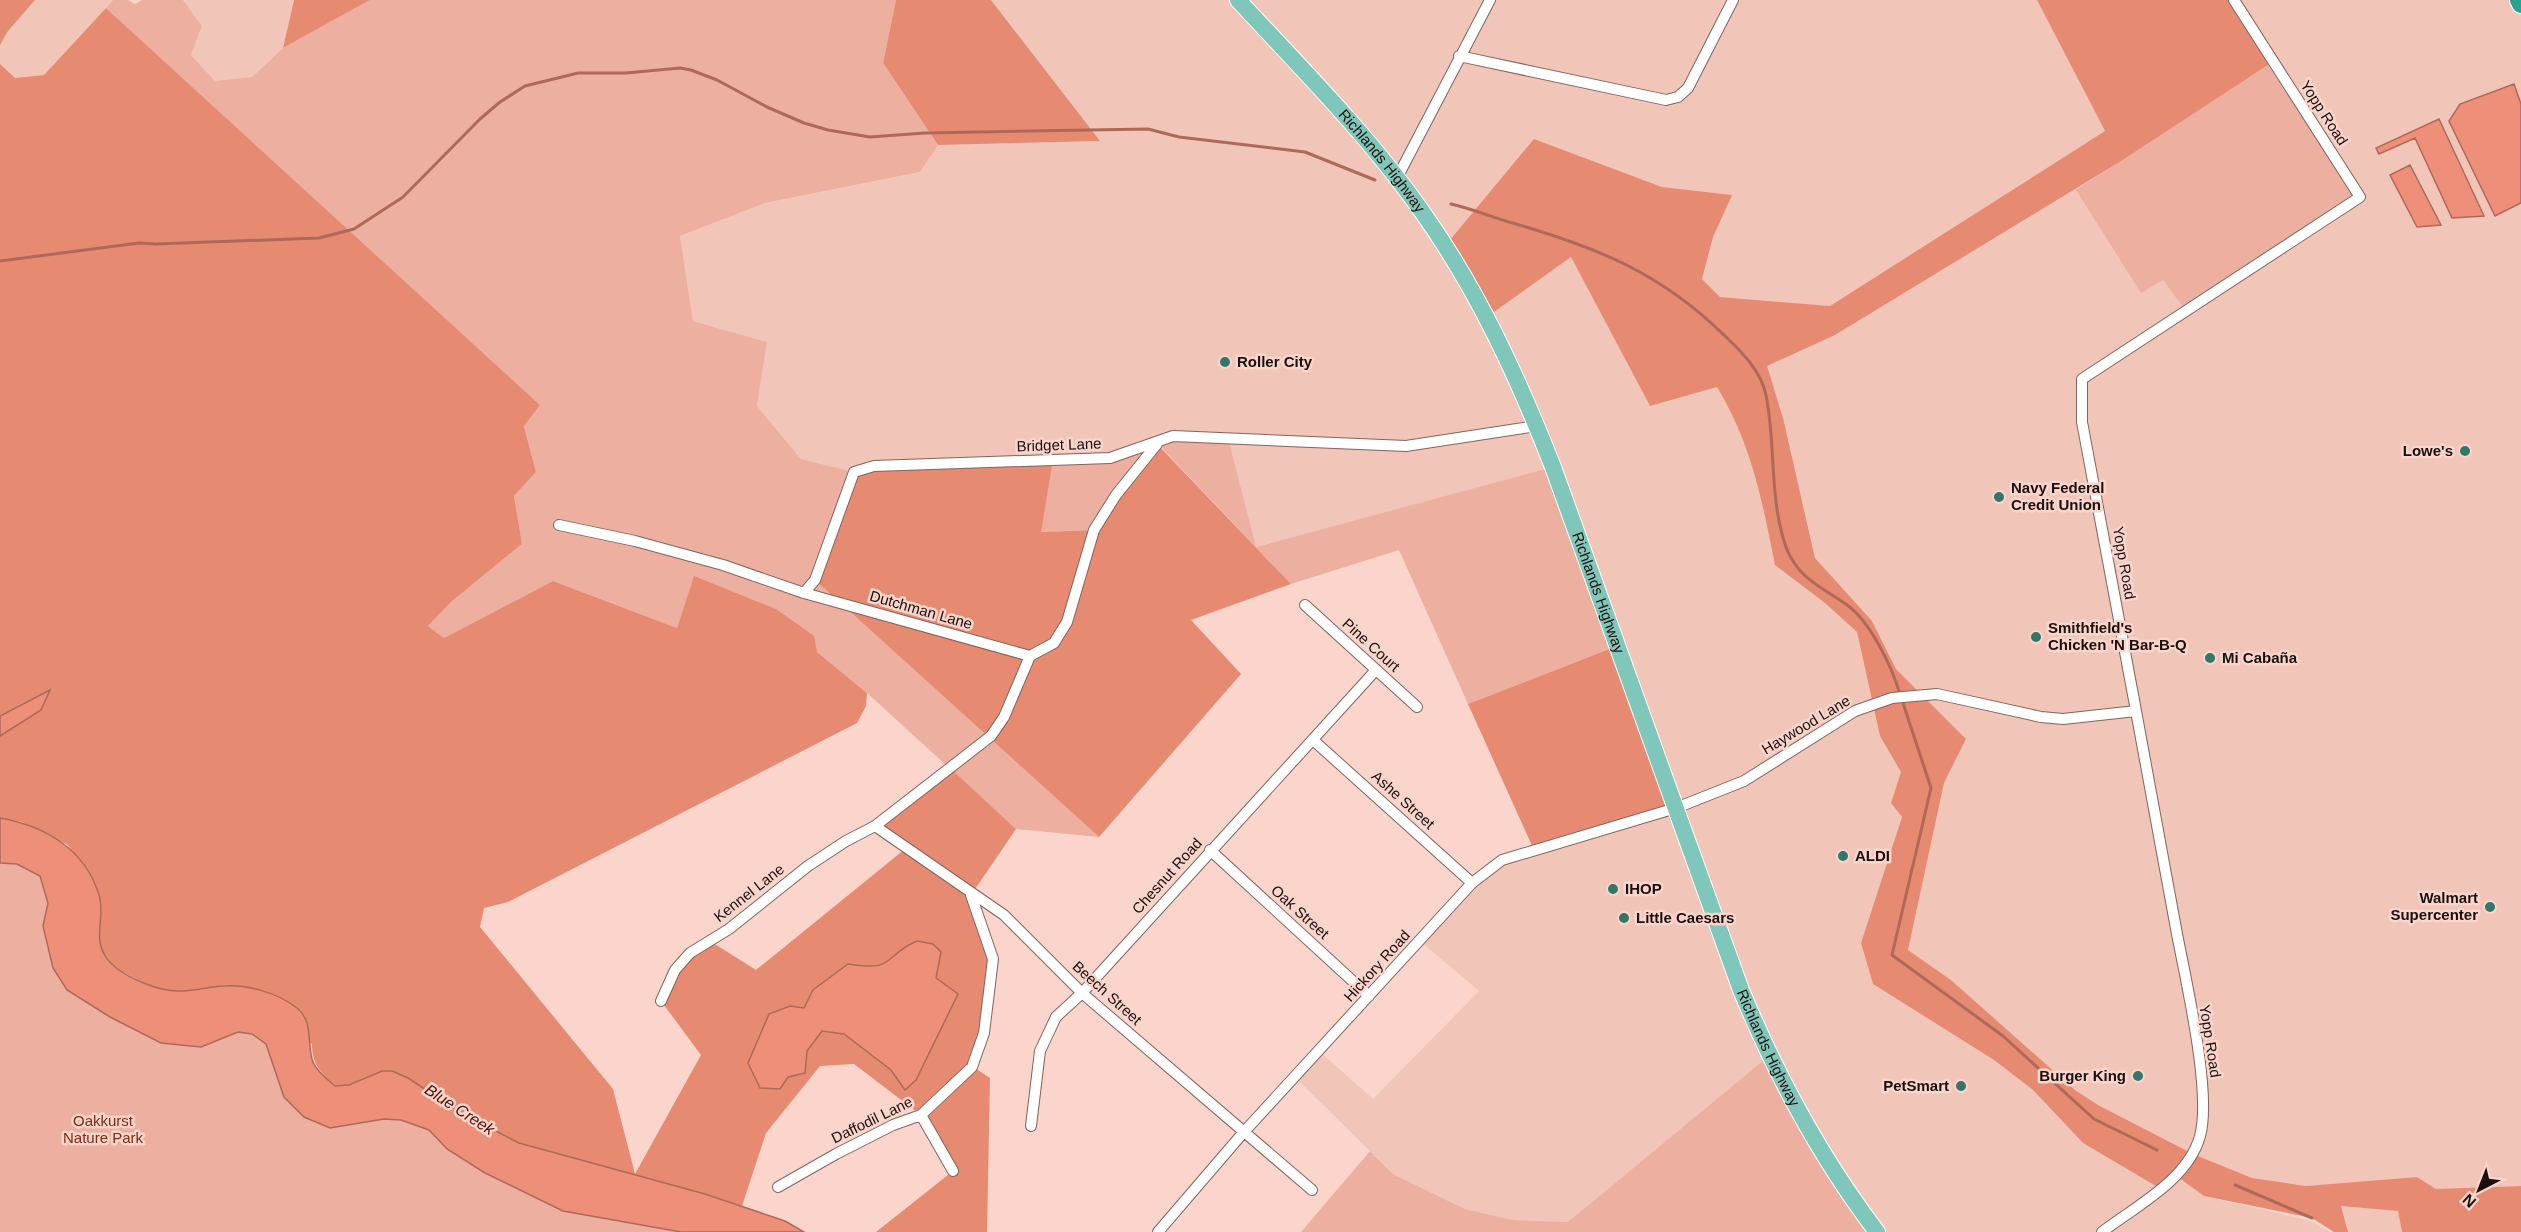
<svg xmlns="http://www.w3.org/2000/svg" width="2521" height="1232" viewBox="0 0 2521 1232" font-family="Arial,sans-serif">
<style>
.built{fill:#f2c5b9}
.green{fill:#edb0a0}
.forest{fill:#e78a72}
.water{fill:#ee9079;stroke:#af6958;stroke-width:1.5}
.lines{fill:none;stroke-linecap:round;stroke-linejoin:round}
.stream{stroke:#af6958;stroke-width:3}
.street-casing{stroke:#84635b;stroke-width:12}
.primary-casing{stroke:#fff;stroke-width:18}
.highway-casing{stroke:#fff;stroke-width:20}
.street{stroke:#fff;stroke-width:10}
.primary{stroke:#80c7bb;stroke-width:16}
.highway{stroke:#2ba18e;stroke-width:18}
.poi-dot{fill:#33776a;stroke:#fbd5cb;stroke-width:2}
.labels{text-anchor:middle;stroke-width:5;stroke-linejoin:round;paint-order:stroke}
.street-label{font-size:15px;fill:#1b0f0c;stroke:#fbd5cb}
.poi-label{font-size:15px;font-weight:bold;fill:#1b0f0c;stroke:#fbd5cb;text-anchor:start}
.park-label{font-size:15px;fill:#7d2b16;stroke:#fbd5cb}
.water-label{font-size:16px;font-style:italic;fill:#4d1305;stroke:#fbd5cb}
</style>
<rect width="100%" height="100%" fill="#fbd5cb"/>
<path class="built" d="M35 0H113L44 75 14 78 0 64V45L8 31Z
M183 0H294L283 48 252 77 215 81 191 55 202 26Z
M991 0H2037L2105 131 1830 306 1720 297 1702 279 1713 237 1731 195 1662 187 1534 139 1487 317 1571 257 1650 406 1717 386 1736 418 1758 481 1825 603 1857 632 1880 735 1901 772 1891 803 1902 817 1861 943 1873 984 1994 1060 2033 1090 2083 1143 2175 1175 2204 1196 2310 1221 2330 1232H1877L1770 1056 1568 1222 1513 1220 1465 1209 1393 1174 1295 1077 1319 1051 1373 1099 1479 991 1420 941 1502 860 1676 808 1553 468 1256 547 1188 437 1110 458 854 472 801 459 757 406 767 342 693 321 680 236 765 203 920 172 938 145 1100 141Z
M2234 0H2519L2521 4V1186L2436 1189 2417 1177 2306 1186 2252 1178 2193 1154 2098 1105 2075 1090 1951 980 1908 950 1944 783 1966 739 1896 669 1872 621 1815 558 1803 504 1766 365 1835 335 2121 161 2273 61Z
M2341 1206 2399 1211 2402 1232H2348Z"/>
<path class="green" d="M113 0H128L135 4 142 0H183L202 26 191 55 215 81 252 77 283 48 370 0H896L883 63 938 145 920 172 765 203 680 236 693 321 767 342 757 406 801 459 854 472 815 580 1099 837 1016 829 867 693 817 652 694 577 677 628 553 581 444 638 428 626 451 602 522 544 514 496 536 472 524 425 540 405 106 8Z
M2274 61 2360 197 2186 311 2163 280 2141 293 2076 190Z
M1173 436 1228 438 1256 547 1553 467 1617 646 1468 704 1399 550 1291 584 1158 444 1094 530 1040 532 1053 460 1110 458Z
M0 863 17 864 40 876 48 903 43 926 67 990 110 1017 162 1043 201 1047 238 1032 252 1034 266 1044 284 1097 384 1119 401 1120 429 1130 447 1149 485 1173 563 1211 681 1232H0Z
M1770 1055 1877 1232H1301L1370 1151 1393 1174 1465 1209 1513 1220 1568 1222Z"/>
<path class="forest" d="M0 0H35L8 31 0 45Z
M294 0H370L283 48Z
M896 0H991L1100 141 938 145 883 63Z
M2037 0H2234L2274 61 2121 161 1835 335 1767 366 1783 418 1815 558 1872 621 1896 669 1966 739 1944 783 1908 950 1951 980 2075 1090 2098 1105 2193 1154 2252 1178 2306 1186 2417 1177 2436 1189 2521 1186V1232H2402L2398 1211 2341 1206 2348 1232H2334L2312 1218 2204 1196 2175 1175 2161 1189 2083 1143 2033 1090 1994 1060 1873 984 1861 943 1902 817 1891 803 1901 772 1880 736 1857 632 1825 603 1775 565C1762 500 1752 445 1717 387L1650 406 1571 257 1487 317 1445 246 1534 139 1662 187 1732 195 1713 237 1702 279 1720 297 1830 306 2105 131Z
M106 8 540 405 524 426 536 472 514 496 522 544 451 602 428 626 444 638 553 581 677 628 694 576 776 609 814 636 817 652 867 693 866 706 857 723 508 902 484 908 480 927 613 1089 635 1174 701 1055 661 1001 675 970 710 941 756 970 905 849 875 826 950 768 1016 829 971 895 993 959 972 1066 990 1078 987 1232H876L953 1171 921 1115 854 1064 820 1066 766 1133 742 1206 519 1143 461 1113 408 1078 382 1071 349 1085 335 1086C321 1073 312 1064 312 1044L226 985 177 992 147 985 114 967 98 944 99 896 68 845 22 822 0 818V736L41 710 49 691 0 716V64L15 78 44 75Z
M1157 444 1291 584 1191 620 1241 674 1099 837 815 580 854 472 1053 460 1041 532 1094 530Z
M1617 646 1676 808 1534 850 1468 704Z"/>
<path class="water" d="M2514 84 2521 104V203L2495 216 2449 121 2460 104Z
M2439 119 2484 216 2452 218 2415 138 2379 154 2376 148Z
M2410 165 2441 225 2417 227 2390 175Z
M50 690 41 710 0 736V716Z
M0 818C45 826 85 849 99 895 107 921 87 943 115 967 130 979 158 991 178 991 193 991 208 987 223 986 247 984 278 993 297 1008 313 1021 307 1041 312 1059 315 1070 327 1079 335 1086L349 1085 382 1071H392L408 1078 461 1113 519 1143 705 1194 785 1221 804 1232H681L563 1211 485 1173 447 1149 429 1130 401 1120 384 1119 330 1128 304 1117 284 1097 266 1044 252 1034 238 1032 201 1047 161 1043 110 1017 67 990 53 968 43 926 48 903 40 876 17 864 0 863Z
M917 941 933 944 941 952 936 978 958 994 916 1080 905 1090 891 1070 844 1034 822 1031 807 1051 805 1073 788 1077 780 1089 760 1088 748 1063 769 1014 790 1006 804 1008 813 990 848 964C897 972 882 956 917 941Z"/>
<g class="lines">
<path class="stream" d="M1451 204C1473 209 1494 218 1516 224 1599 248 1662 274 1725 336 1742 352 1761 371 1766 395 1776 444 1769 499 1786 547 1798 579 1822 587 1847 605 1870 621 1892 667 1900 694
M0 261 139 243 156 244 319 238 354 229 403 197 480 119 500 102 525 86 578 73H626L680 68 691 70 717 80 767 107 804 123 828 130 870 137 925 133 1148 129 1179 137 1305 152 1375 180
M1902 700 1931 788 1892 955 2003 1036 2094 1119 2157 1150
M2235 1185 2312 1218"/>
<g class="street-casing">
<path id="street" d="M1459 56 1666 100 1678 97 1688 88 1733 0
M1397 178 1490 0
M559 525 635 541 723 565 804 593 1030 656 1054 643 1067 622 1094 530 1116 495 1157 444
M804 593 815 580 854 472 874 466 1110 458 1173 436 1406 446 1537 426
M1305 605 1417 707
M1313 740 1472 883
M875 826 1004 915 1082 993 1312 1190
M1210 850 1369 996
M661 1001 675 970 690 953 729 929 808 866 846 841 875 826 991 736 1004 717 1030 656
M921 1115 953 1171
M1031 1126 1040 1051 1056 1017 1082 993 1376 670
M778 1187 836 1154 893 1125 921 1115 972 1067 984 1033 993 959 971 895
M1158 1232 1243 1133 1472 883 1502 860 1676 808 1744 781 1855 711 1892 698 1937 694 2041 717 2063 719 2136 711
M2102 1232C2136 1206 2188 1180 2200 1136 2212 1093 2186 981 2177 934 2146 763 2114 593 2082 422V379L2360 197 2234 0"/>
</g>
<g class="primary-casing">
<g id="primary">
<path id="s1" d="M1238 0C1302 69 1369 136 1423 213 1479 292 1518 378 1553 467L1741 990C1777 1077 1820 1157 1877 1232"/>
</g>
</g>
<g class="highway-casing">
<path id="highway" d="M2519 0 2521 4"/>
</g>
<use href="#street" class="street"/>
<use href="#primary" class="primary"/>
<use href="#highway" class="highway"/>
</g>
<g class="poi-dot">
<circle cx="1225" cy="362" r="6"/>
<circle cx="2465" cy="451" r="6"/>
<circle cx="1999" cy="497" r="6"/>
<circle cx="2036" cy="637" r="6"/>
<circle cx="2210" cy="658" r="6"/>
<circle cx="1843" cy="856" r="6"/>
<circle cx="1613" cy="889" r="6"/>
<circle cx="2490" cy="907" r="6"/>
<circle cx="1624" cy="918" r="6"/>
<circle cx="2138" cy="1076" r="6"/>
<circle cx="1961" cy="1086" r="6"/>
</g>
<g class="labels">
<g class="street-label">
<text transform="translate(2324 113) rotate(57)" y="5">Yopp Road</text>
<text dy="5" stroke="none"><textPath href="#s1" startOffset="216">Richlands Highway</textPath></text>
<text transform="translate(1059 445) rotate(-2)" y="5">Bridget Lane</text>
<text transform="translate(2124 563) rotate(80)" y="5">Yopp Road</text>
<text dy="5" stroke="none"><textPath href="#s1" startOffset="702">Richlands Highway</textPath></text>
<text transform="translate(921 610) rotate(16)" y="5">Dutchman Lane</text>
<text transform="translate(1371 645) rotate(42)" y="5">Pine Court</text>
<text transform="translate(1806 725) rotate(-31)" y="5">Haywood Lane</text>
<text transform="translate(1403 800) rotate(42)" y="5">Ashe Street</text>
<text transform="translate(1167 876) rotate(-48)" y="5">Chesnut Road</text>
<text transform="translate(749 893) rotate(-38)" y="5">Kennel Lane</text>
<text transform="translate(1300 912) rotate(42)" y="5">Oak Street</text>
<text transform="translate(1377 966) rotate(-48)" y="5">Hickory Road</text>
<text transform="translate(1107 993) rotate(42)" y="5">Beech Street</text>
<text transform="translate(2210 1041) rotate(81)" y="5">Yopp Road</text>
<text dy="5" stroke="none"><textPath href="#s1" startOffset="1188">Richlands Highway</textPath></text>
<text transform="translate(872 1120) rotate(-26)" y="5">Daffodil Lane</text>
</g>
<g class="poi-label">
<text x="1237" y="367">Roller City</text>
<text x="2453" y="456" text-anchor="end">Lowe's</text>
<text x="2011" y="493">Navy Federal<tspan x="2011" dy="17">Credit Union</tspan></text>
<text x="2048" y="633">Smithfield's<tspan x="2048" dy="17">Chicken 'N Bar-B-Q</tspan></text>
<text x="2222" y="663">Mi Cabaña</text>
<text x="1855" y="861">ALDI</text>
<text x="1625" y="894">IHOP</text>
<text x="2478" y="903" text-anchor="end">Walmart<tspan x="2478" dy="17">Supercenter</tspan></text>
<text x="1636" y="923">Little Caesars</text>
<text x="2126" y="1081" text-anchor="end">Burger King</text>
<text x="1949" y="1091" text-anchor="end">PetSmart</text>
</g>
<g class="park-label">
<text x="103" y="1126">Oakkurst<tspan x="103" dy="17">Nature Park</tspan></text>
</g>
<g class="water-label">
<text transform="translate(460 1109) rotate(33)" y="6">Blue Creek</text>
</g>
</g>
<g transform="translate(2479 1190) rotate(222)" stroke="#fbd5cb" stroke-width="4.5" paint-order="stroke">
<path d="M0-4.5L10 22L0 15L-10 22Z" fill="#1b0f0c"/>
<text y="-9" font-size="16" font-weight="bold" text-anchor="middle" fill="#1b0f0c">N</text>
</g>
</svg>
